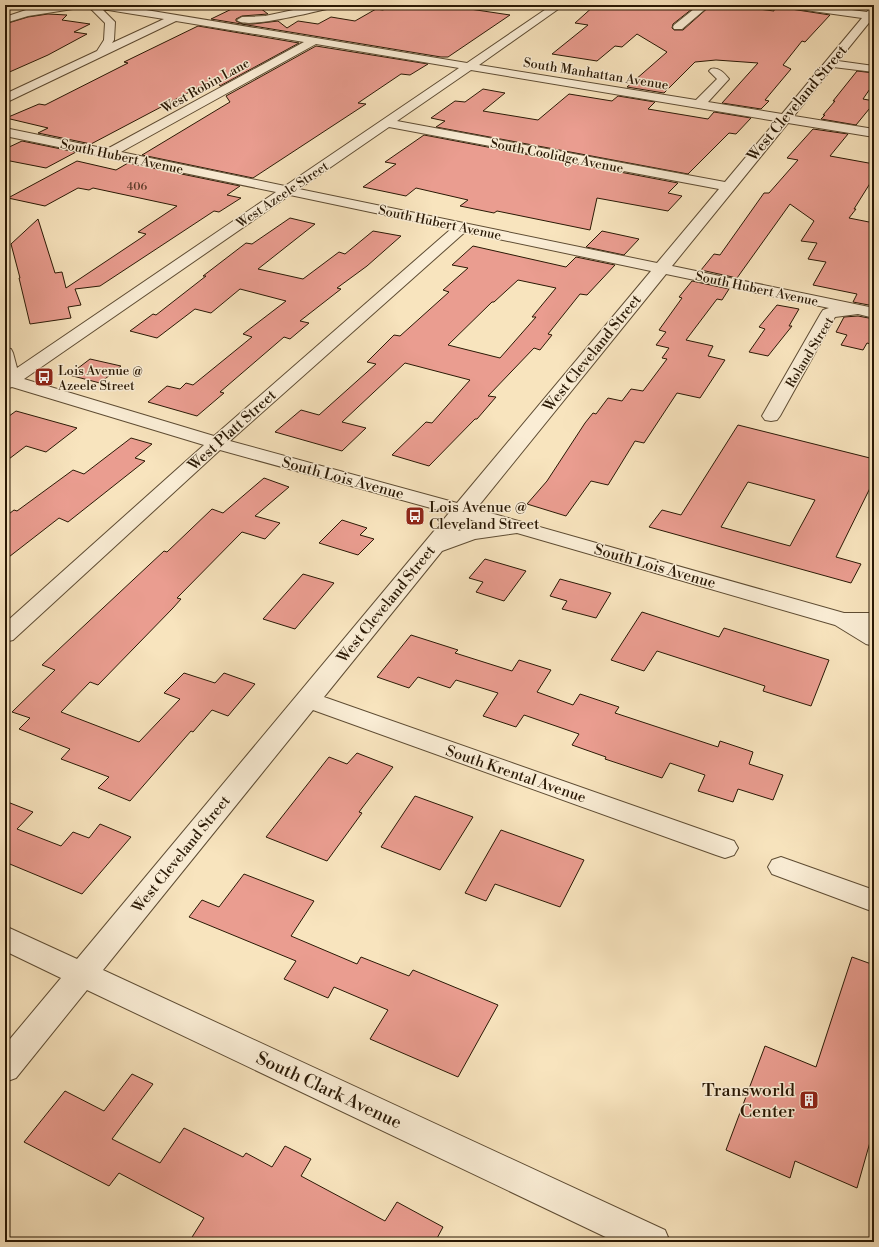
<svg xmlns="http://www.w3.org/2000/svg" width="879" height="1247" viewBox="0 0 879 1247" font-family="'Libre Bodoni',serif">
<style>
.building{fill:#ea9d90;stroke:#2a1905;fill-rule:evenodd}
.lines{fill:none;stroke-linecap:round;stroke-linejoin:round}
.minor-casing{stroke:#5e4c33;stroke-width:2}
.minor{fill:#faedd5;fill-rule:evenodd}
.labels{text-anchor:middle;stroke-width:3;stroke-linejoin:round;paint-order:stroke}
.far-number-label{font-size:11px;fill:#5a3a28}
.far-street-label{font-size:13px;fill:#2a1905;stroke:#faedd5}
.far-poi-label{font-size:13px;fill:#2a1905;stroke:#faedd5;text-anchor:start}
.street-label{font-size:15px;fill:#2a1905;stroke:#faedd5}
.poi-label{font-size:15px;fill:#2a1905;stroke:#faedd5;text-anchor:start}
.near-street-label{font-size:18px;fill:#2a1905;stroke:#faedd5}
.near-poi-label{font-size:18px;fill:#2a1905;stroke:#faedd5;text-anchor:end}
</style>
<rect width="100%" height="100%" fill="#f8e4be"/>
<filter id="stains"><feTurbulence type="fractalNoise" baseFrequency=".005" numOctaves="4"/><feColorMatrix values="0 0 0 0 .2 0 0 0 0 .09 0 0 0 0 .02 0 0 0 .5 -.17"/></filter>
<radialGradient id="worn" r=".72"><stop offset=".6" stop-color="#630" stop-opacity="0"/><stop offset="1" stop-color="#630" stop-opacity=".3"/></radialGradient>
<path class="building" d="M240 5H256L268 14 242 16 236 19V21L243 24H253L278 21 287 28 298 21 318 24 331 17 355 21 376 9 383 10 391 5H443L510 15 448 57H441L211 19Z
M595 5H697L673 24 672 28 674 30H683L711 5H727L774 11V5H785L791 9 830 15 805 42 802 41 783 65 791 69 765 100 769 101 761 109 722 103 758 63 716 60 695 62 664 93 627 87 667 52 637 34 622 47 615 46 597 61 552 54 588 25 575 23Z
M48 14 67 15 62 20 90 24 74 32 87 34 48 55 5 74V24L28 17Z
M198 26 299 43 220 86 216 78 91 144 38 133 48 128 6 118 39 104 45 105 128 63 124 62Z
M316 46 428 64 410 75 401 74 358 103 366 104 253 178 142 155 230 102 226 96Z
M857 71 874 73V83L863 99 874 101V103L856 125 821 119 825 115H823L835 101H833Z
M483 89 505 93 483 111 538 120 569 94 612 101 618 96 655 102 648 109 708 119 714 112 751 118 736 134 729 133 688 174 436 127 445 121 431 118 455 101 465 102Z
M813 129 848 134 830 156 874 164V177L854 209H856L849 218 874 223V306L853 302 857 294 813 285 826 262 808 259 817 243 801 241 814 221 790 204 737 278 701 270 714 254 720 255 764 193H769L798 160 787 158Z
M424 135 678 183 668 193 682 196 668 211 597 198 590 230 497 211 494 213 460 206 468 200 416 188 406 196 363 187 396 164 385 162Z
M22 141 76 152 46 168 5 160V149Z
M77 161 116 170 128 163 240 186 227 195 241 198 219 212 214 211 100 286 75 289 81 305 68 307 71 318 30 324 19 278H20L11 244 38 219 55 273 62 272 66 288 141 238 146 234 138 232 177 206 93 188 89 190 78 188 45 206 8 198Z
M290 218 315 224 258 269 303 279 339 252 345 254 373 231 401 236 367 266 337 288 341 289 300 321 309 323 290 339 284 337 220 392 224 393 197 416 148 402 167 386 180 389 186 383 193 385 252 337 243 334 286 301 240 289 211 313 195 309 157 338 130 331 153 314 156 315 206 276H203L246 243 252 244Z
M602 231 639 239 624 255 586 247Z
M473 246 566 267 576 257 615 265 587 295 580 294 548 334 552 335 540 350 534 348 488 396 496 397 477 419H475L429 466 392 455 426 422 432 423 470 380 405 363 342 422 366 428 342 451 275 432 301 410 319 415 376 364 367 362 394 335 400 336 449 292 443 290 468 268 452 265ZM518 280 556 288 532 317H536L500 358 448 345 492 302H494Z
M692 281 729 289 722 300 717 299 686 340 713 346 708 356 725 360 700 398 677 393 644 443 635 441 608 485 591 481 566 516 527 504 547 481 585 423 593 413 596 414 608 398 622 401 631 389 643 391 667 359 662 358 669 348 656 345 666 332 659 330 682 298 679 297Z
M777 305 799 309 789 326H792L768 356 749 352 765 329 759 327Z
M858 316 874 319V345L867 343 863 350 841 345 847 335 836 332 844 317Z
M90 359 121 366 100 383 69 375Z
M16 411 77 428 46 452 26 446 5 462V419Z
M738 425 874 459V480L836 557 861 564 851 583 649 527 662 510 681 515ZM748 482 815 500 790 546 721 527Z
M131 438 152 444 135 458 145 461 68 522 59 518 5 560V517L14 510 17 511 73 470 84 474Z
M264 478 289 487 255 516 280 523 265 539 242 532 177 598 181 599 173 608 98 685 90 682 61 712 139 742 180 699 164 693 184 673 215 683 224 673 255 684 228 716 212 710 193 732 191 731 130 801 98 788 109 777 61 759 70 749 19 729 30 718 12 712 55 670 42 665 164 551 167 552 212 509 223 513Z
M342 520 367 528 360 535 374 539 358 555 319 543Z
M485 559 526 571 504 601 476 592 483 582 469 578Z
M303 574 334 583 295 629 263 619Z
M560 579 611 593 596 618 562 609 567 601 550 596Z
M642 612 719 637 724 628 829 660 811 706 763 691 765 686 657 651 644 671 611 660Z
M411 635 458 650 455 653 512 671 519 660 551 670 537 692 573 705 580 694 619 707 615 713 718 747 720 741 753 752 749 764 783 775 773 800 738 789 733 802 698 791 705 775 670 763 662 778 605 759 606 757 572 745 579 734 524 715 516 727 483 716 498 693 456 680 450 688 418 677 409 688 377 677Z
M357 753 393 767 359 812 362 813 327 861 266 837 329 757 347 764Z
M415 796 473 817 440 870 381 847Z
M5 801 33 812 17 829 61 846 73 832 89 838 100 824 131 837 82 894 5 862Z
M501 830 584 860 560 907 495 884 486 901 465 893Z
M244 874 314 901 291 936 357 964 361 957 409 976 413 970 498 1005 458 1077 370 1039 388 1010 334 987 328 998 284 979 296 961 189 917 202 900 219 907Z
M852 957 874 965V1128L857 1188 795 1161 790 1178 726 1150 765 1046 816 1067Z
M132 1074 153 1084 112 1139 160 1163 184 1128 243 1157 246 1153 272 1167 285 1146 311 1159 301 1176 385 1221 397 1202 443 1227 435 1242H189L204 1218 119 1173 109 1186 24 1142 65 1091 104 1111Z"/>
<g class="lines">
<g class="minor-casing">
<path id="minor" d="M59 5H84L79 8 28 16 5 23V17L26 10Z
M87 5H116L467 63 552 5H564L479 65 696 100 717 79 709 71 711 69C719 67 724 73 729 79L708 102 782 114 862 18 791 8 786 5H814L867 12 870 8 874 7V19H872L838 61 874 66V72L833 67 794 116 874 129V137L788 123 672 266 874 308V318L858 314 835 317 780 416 777 420 771 421 765 420 762 416 821 313 823 310 829 308 666 274 476 509 844 613H874V627H871L874 629V646L866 644 835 625 517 533 475 539 442 551 324 697 734 841 738 848 734 855 725 858 716 855 313 710 103 970 665 1230 670 1242H616L87 990 16 1078 5 1082V1045L61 978 5 951V926L77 959 449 513 220 450 13 640 5 642V623L204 445 12 387 5 389V348L11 349 13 353 17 368 276 192 5 136V128L107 149 304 42 176 21 5 103V94L97 51 104 40 105 23ZM102 9 164 19 112 43 114 40 115 22ZM316 44 459 68 285 186 121 152ZM471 70 776 121 725 182 397 121ZM389 127 719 189 657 263 299 189ZM290 195 451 229 214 436 24 379ZM465 232 651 271 457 503 230 441ZM468 519 490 525 472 527 458 531Z
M317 5H336L331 8C316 11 245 30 237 20L242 17 265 16Z
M699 5H710L682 29H674L673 27 674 25Z
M781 857 874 890V912L772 874 768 867 772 860Z"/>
</g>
<use href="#minor" class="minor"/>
</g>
<defs>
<g id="bus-square" transform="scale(1)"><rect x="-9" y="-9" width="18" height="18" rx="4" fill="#8f2418" stroke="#faedd5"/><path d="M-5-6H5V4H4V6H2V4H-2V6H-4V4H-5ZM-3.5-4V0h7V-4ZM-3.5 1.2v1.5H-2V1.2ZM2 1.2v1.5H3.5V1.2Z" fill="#fff"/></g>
<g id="building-square" transform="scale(1)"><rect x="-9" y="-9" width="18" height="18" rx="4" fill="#8f2418" stroke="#faedd5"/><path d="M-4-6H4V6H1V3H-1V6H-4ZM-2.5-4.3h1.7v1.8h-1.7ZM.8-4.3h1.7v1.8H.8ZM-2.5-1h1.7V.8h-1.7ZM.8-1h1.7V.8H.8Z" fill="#fff"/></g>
</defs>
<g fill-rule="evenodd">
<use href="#bus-square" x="44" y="377"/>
<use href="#bus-square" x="415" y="516"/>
<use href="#building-square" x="809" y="1100"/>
</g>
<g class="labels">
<g class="far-number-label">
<text x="137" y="190">406</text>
</g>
<g class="far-street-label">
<text transform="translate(596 73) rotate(9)" y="5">South Manhattan Avenue</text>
<text transform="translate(205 85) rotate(-29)" y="5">West Robin Lane</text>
<text transform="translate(557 155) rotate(11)" y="5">South Coolidge Avenue</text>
<text transform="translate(122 156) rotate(12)" y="5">South Hubert Avenue</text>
<text transform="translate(282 194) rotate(-34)" y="5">West Azeele Street</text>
<text transform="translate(440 222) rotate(12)" y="5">South Hubert Avenue</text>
<text transform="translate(757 288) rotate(12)" y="5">South Hubert Avenue</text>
<text transform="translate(809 352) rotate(-59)" y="5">Roland Street</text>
</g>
<g class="far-poi-label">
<text x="58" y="375">Lois Avenue @<tspan x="58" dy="15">Azeele Street</tspan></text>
</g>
<g class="street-label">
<text transform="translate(797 103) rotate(-50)" y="5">West Cleveland Street</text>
<text transform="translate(592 353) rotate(-51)" y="5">West Cleveland Street</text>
<text transform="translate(232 430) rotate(-42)" y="5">West Platt Street</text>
<text transform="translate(343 478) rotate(15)" y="5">South Lois Avenue</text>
<text transform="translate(655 566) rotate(16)" y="5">South Lois Avenue</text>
<text transform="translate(386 604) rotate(-51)" y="5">West Cleveland Street</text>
<text transform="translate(516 774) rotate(19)" y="5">South Krental Avenue</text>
<text transform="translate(181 854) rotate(-51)" y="5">West Cleveland Street</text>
</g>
<g class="poi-label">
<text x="429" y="512">Lois Avenue @<tspan x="429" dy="17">Cleveland Street</tspan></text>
</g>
<g class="near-street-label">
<text transform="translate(329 1090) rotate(25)" y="6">South Clark Avenue</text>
</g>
<g class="near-poi-label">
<text x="795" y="1096">Transworld<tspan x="795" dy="21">Center</tspan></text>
</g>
</g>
<rect width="879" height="1247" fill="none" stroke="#f8e4be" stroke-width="20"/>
<rect x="6" y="6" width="867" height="1235" fill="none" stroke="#2a1905" stroke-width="2"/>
<rect x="10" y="10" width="859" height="1227" fill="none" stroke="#2a1905"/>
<rect width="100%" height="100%" filter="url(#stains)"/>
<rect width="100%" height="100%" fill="url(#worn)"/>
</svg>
